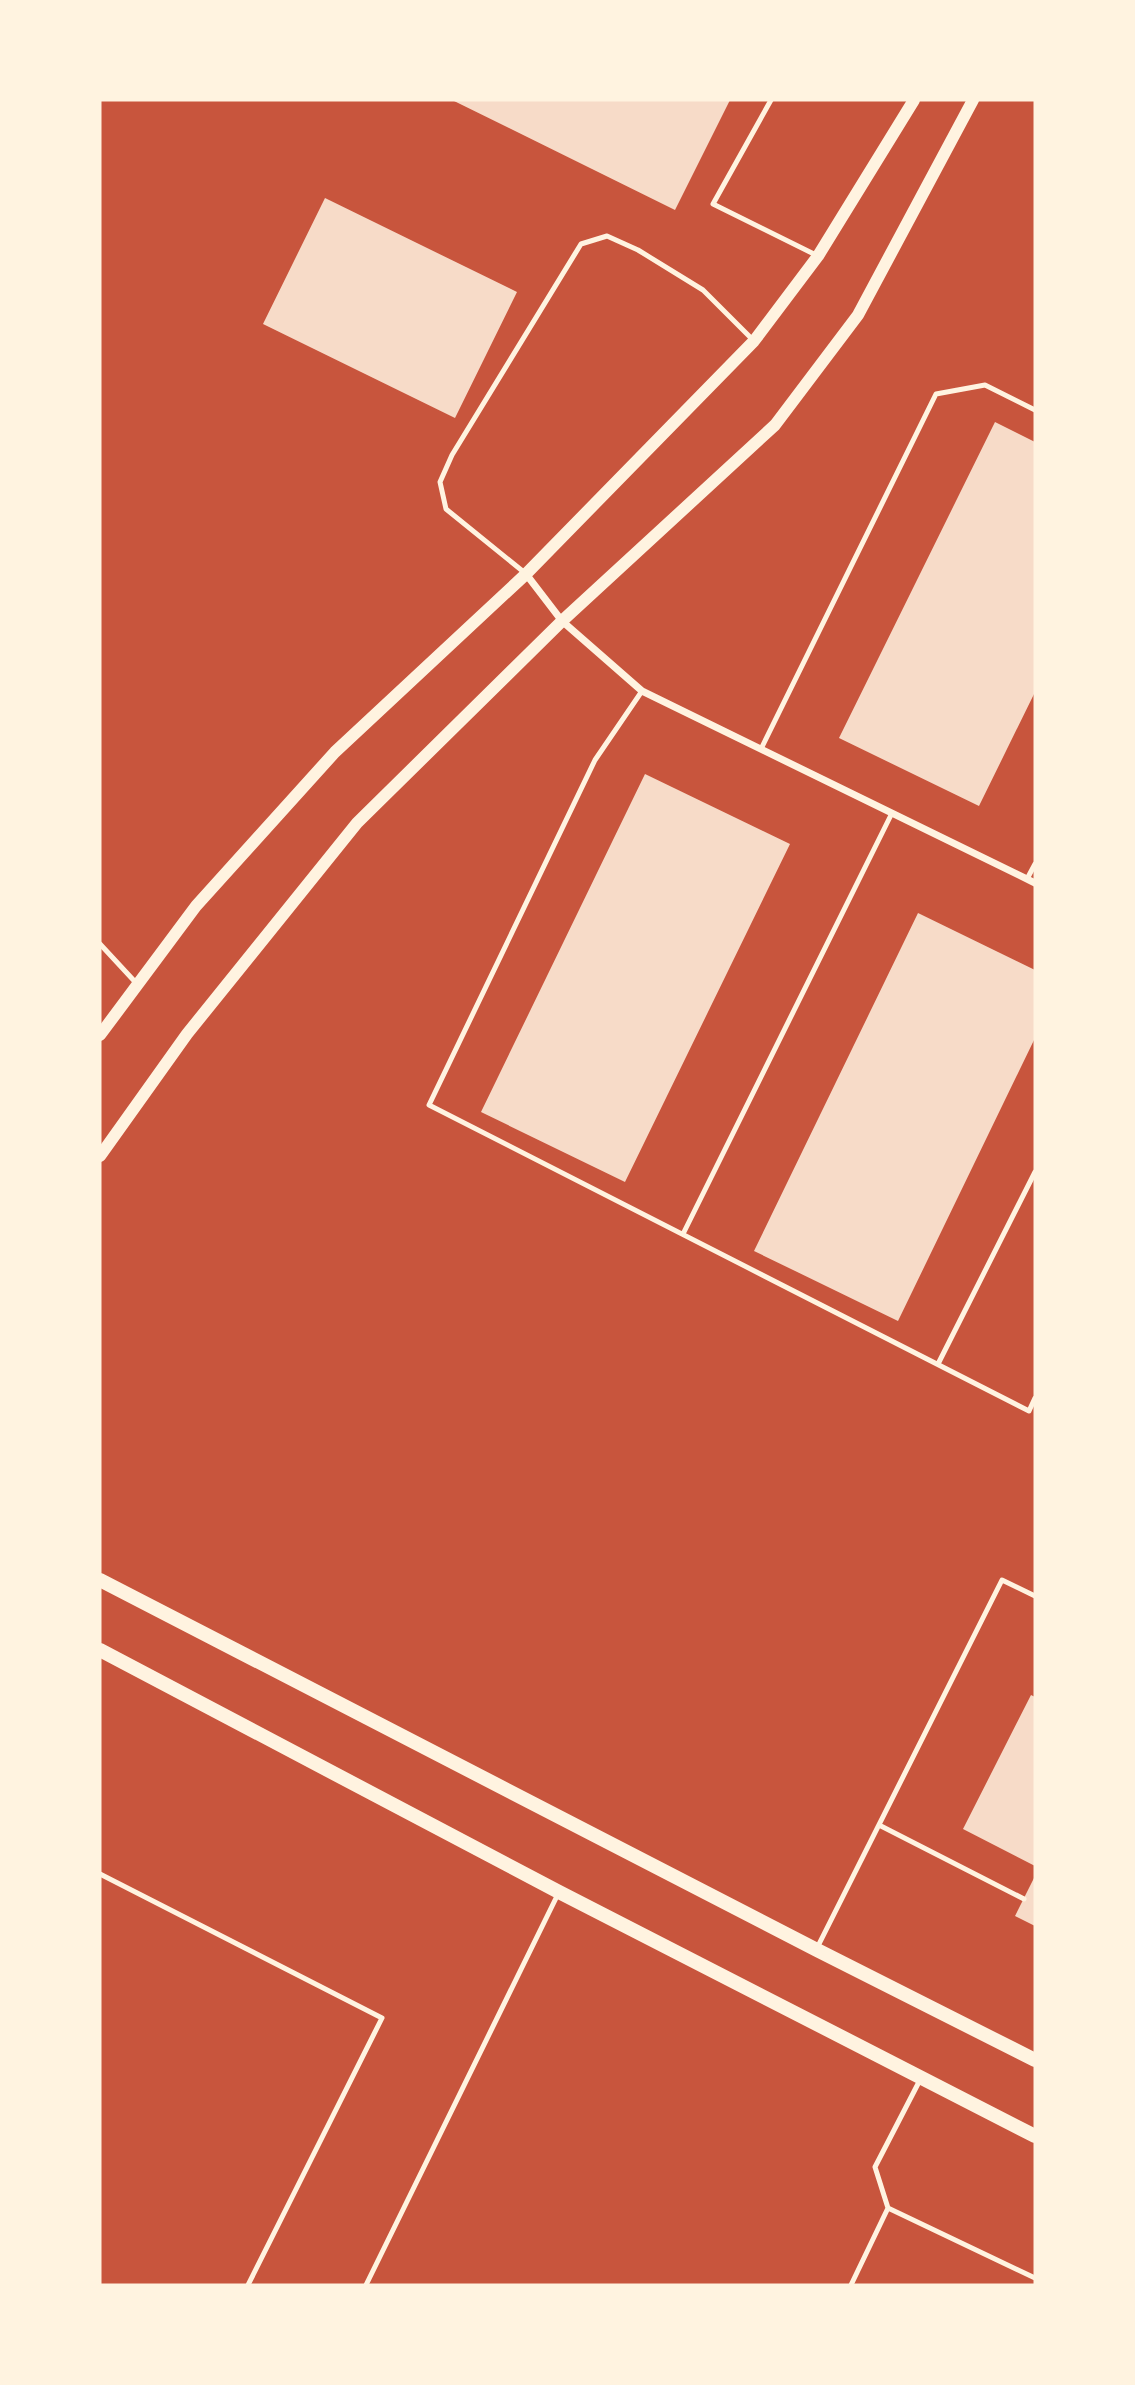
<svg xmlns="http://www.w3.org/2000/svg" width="1135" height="2385" viewBox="0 0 1135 2385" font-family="Inter,sans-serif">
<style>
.building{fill:#f7dbc8}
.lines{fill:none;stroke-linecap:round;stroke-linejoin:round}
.service{stroke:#fff3e0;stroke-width:5}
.minor{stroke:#fff3e0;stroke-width:7}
.tertiary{stroke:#fff3e0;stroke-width:12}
.secondary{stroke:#fff3e0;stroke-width:14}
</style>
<rect width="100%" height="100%" fill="#c8553d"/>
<path class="building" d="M452 100H730L675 210Z
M325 198 517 292 455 418 263 324Z
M995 422 1035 442V692L979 806 839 738Z
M645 774 790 844 625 1182 481 1112Z
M918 913 1035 970V1038L898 1321 754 1251Z
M1031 1695 1035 1697V1866L963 1829Z
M1035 1876V1926L1015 1916Z"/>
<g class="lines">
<path class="service" d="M771 100 713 204 818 256
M525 573 446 509 440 482 452 455 581 244 607 236 638 250 703 290 754 341
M642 691 595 760 429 1105 1029 1411 1035 1398
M761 749 936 394 985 385 1035 410
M1027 879 1035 864
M100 944 138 985
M683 1234 892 813
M938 1364 1035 1172
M879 1825 1024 1899
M100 1874 382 2018 248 2285
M817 1948 1002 1580 1035 1596
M888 2208 1035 2278
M366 2285 559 1892
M851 2285 888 2208 875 2167 921 2078"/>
<path class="minor" d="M526 574 562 621 642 691 1035 883"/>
<path class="tertiary" d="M100 1035 196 906 335 752 526 574 754 341 818 256 914 100
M100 1156 187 1034 357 823 562 621 775 425 858 315 973 100"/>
<path class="secondary" d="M100 1580 817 1950 1035 2060
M100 1650 559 1892 1035 2136"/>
</g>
<rect width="1135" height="2385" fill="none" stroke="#fff3e0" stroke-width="203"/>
</svg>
